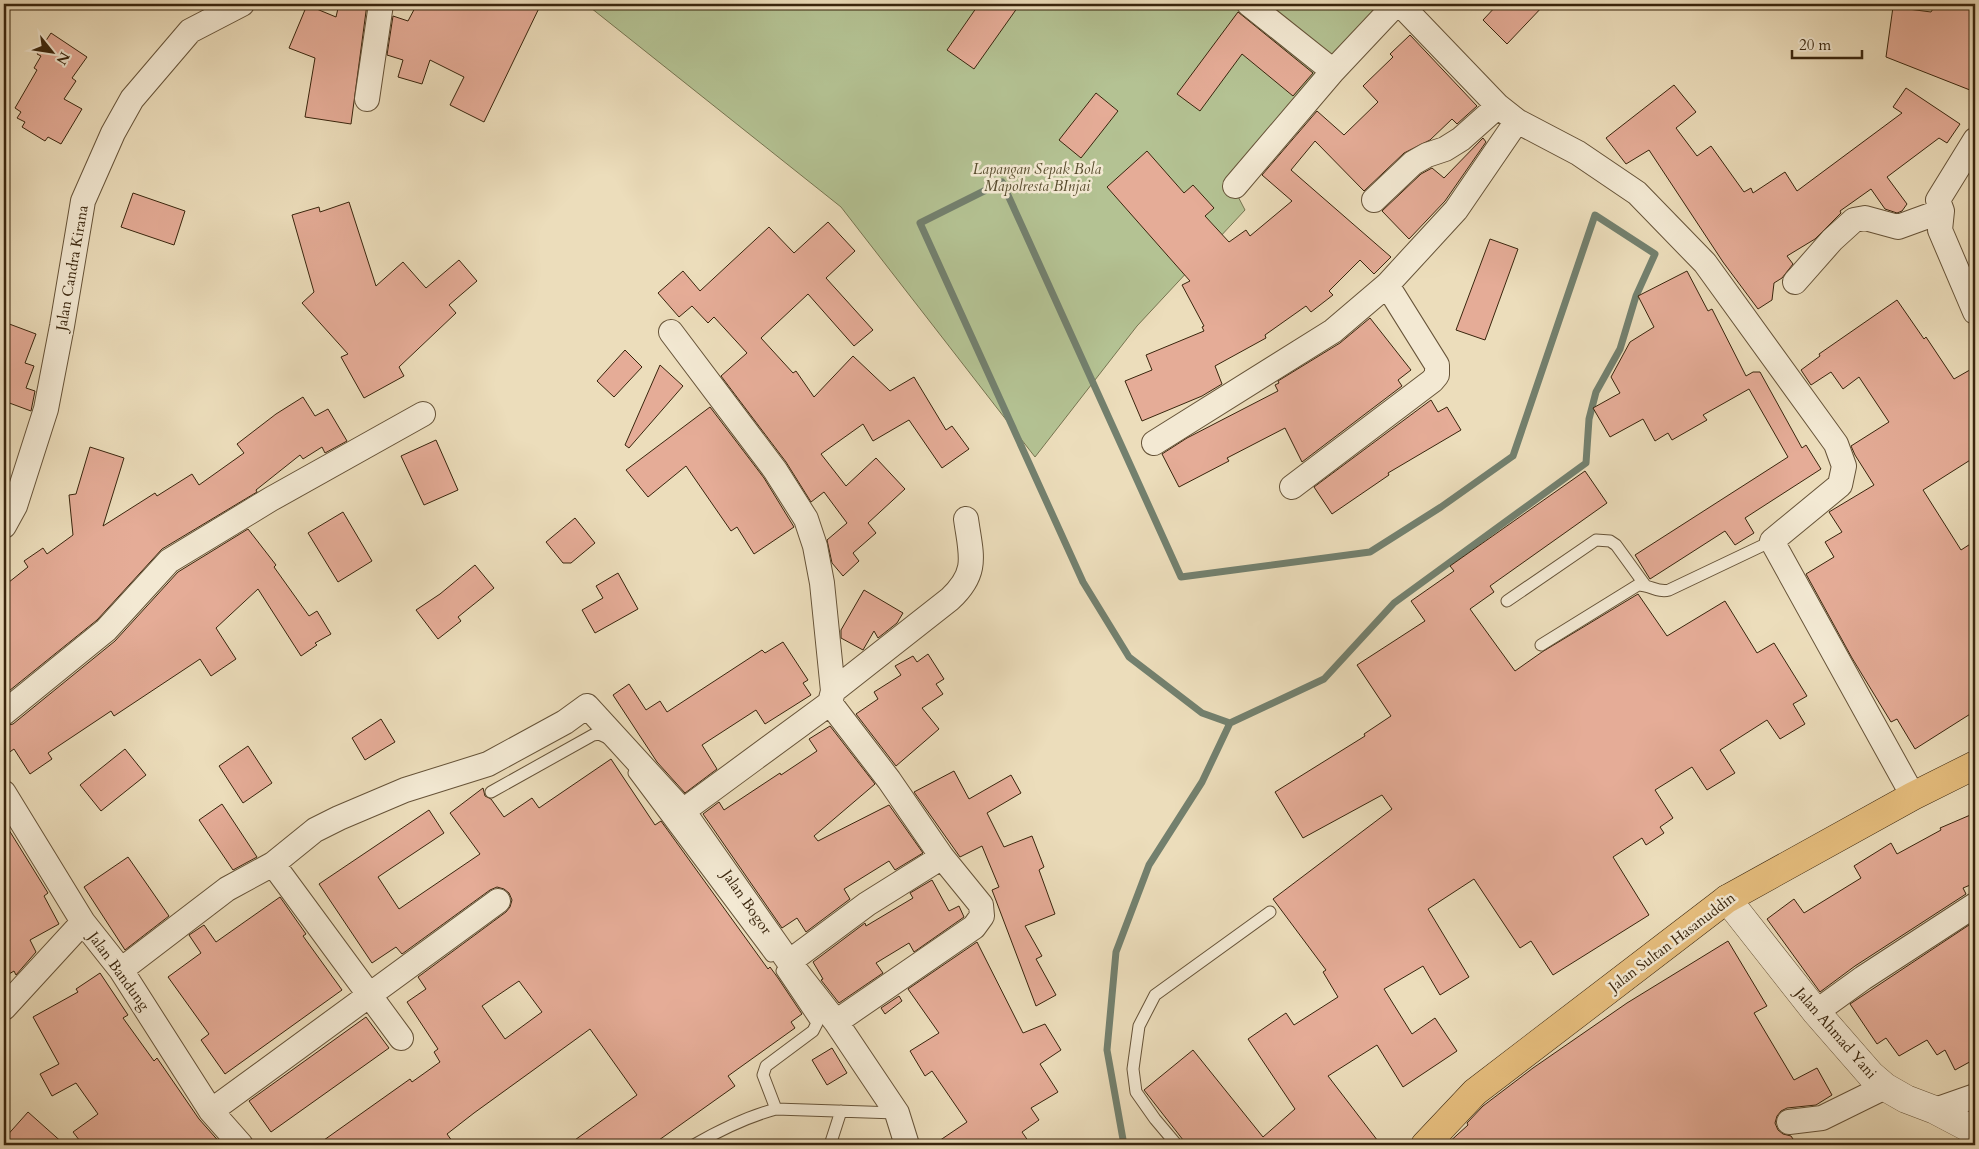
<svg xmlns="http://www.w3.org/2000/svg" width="1979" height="1149" viewBox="0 0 1979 1149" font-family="Cardo,serif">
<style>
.green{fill:#b4c293;stroke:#767450}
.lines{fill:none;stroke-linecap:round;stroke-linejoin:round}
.stream{stroke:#73806e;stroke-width:7}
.building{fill:#e5ac97;stroke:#39250d;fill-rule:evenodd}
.service-casing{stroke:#665338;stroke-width:13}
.minor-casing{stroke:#665338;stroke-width:26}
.tertiary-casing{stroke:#665338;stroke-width:29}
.primary-casing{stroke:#39250d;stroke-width:29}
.service{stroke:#f3e9d3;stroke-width:11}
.minor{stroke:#f3e9d3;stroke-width:24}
.tertiary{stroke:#f3e9d3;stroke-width:28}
.primary{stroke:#e6be7e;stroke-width:28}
.labels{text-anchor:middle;stroke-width:5;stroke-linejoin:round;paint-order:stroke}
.park-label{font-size:15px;font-style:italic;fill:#584c2e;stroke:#f3e9d3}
.street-label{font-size:15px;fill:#39250d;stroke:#f3e9d3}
</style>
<rect width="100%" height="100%" fill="#ecddbb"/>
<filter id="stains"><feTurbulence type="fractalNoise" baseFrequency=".004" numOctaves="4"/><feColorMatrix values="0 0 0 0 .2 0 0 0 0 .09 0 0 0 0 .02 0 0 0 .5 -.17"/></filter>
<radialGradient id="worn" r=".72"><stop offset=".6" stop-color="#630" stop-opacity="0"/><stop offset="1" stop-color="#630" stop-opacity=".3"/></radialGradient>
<path class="green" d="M593 4H1383L1232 185 1245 210 1137 326 1035 457 841 207 591 8Z"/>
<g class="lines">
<path class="stream" d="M1002 182 1181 577 1370 552 1441 507 1513 456 1595 215 1655 254 1636 296 1620 349 1596 392 1589 419 1586 463 1394 603 1324 679 1230 723 1202 713 1129 657 1083 582 920 223Z
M1124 1145 1107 1050 1116 952 1149 865 1202 782 1230 723"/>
</g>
<path class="building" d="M339 4H367L351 124 305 117 315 58 289 48 307 5 336 17Z
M417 4H541L484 122 450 105 464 77 430 60 422 84 398 77 403 60 387 55 393 16 408 21Z
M979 4H1020L974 69 947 50Z
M1498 4H1545L1507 44 1483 20Z
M1936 4H1975V92L1886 57 1893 7 1931 12Z
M1238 12 1313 73 1293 96 1242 54 1200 111 1177 94Z
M51 33 87 57 72 78 76 81 64 99 82 109 61 144 48 137 45 141 22 127 25 122 17 118 21 112 15 108 37 70 34 68 41 56 37 54Z
M1410 35 1477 106 1457 124 1452 119 1430 140 1404 153 1364 191 1315 141 1291 170 1391 257 1374 274 1360 260 1329 291 1333 295 1311 312 1306 306 1265 335 1266 338 1215 366 1222 384 1202 396 1142 421 1125 381 1152 370 1146 355 1204 331 1202 327 1204 326 1182 285 1190 281 1107 187 1147 151 1184 193 1193 185 1214 208 1205 216 1229 242 1246 230 1250 236 1292 201 1262 175 1317 111 1344 135 1378 102 1363 86 1393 57 1390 54Z
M1674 85 1696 112 1676 128 1697 156 1711 146 1744 192 1751 188 1753 193 1785 172 1797 191 1902 113 1893 107 1906 88 1960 124 1947 143 1939 138 1887 177 1907 204 1902 211 1897 213 1885 209 1871 189 1840 211 1841 213 1815 239 1787 256 1793 264 1782 278 1774 283 1772 300 1758 309 1723 262 1649 150 1626 164 1606 138Z
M1096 93 1118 111 1081 158 1059 140Z
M1483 138 1486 142 1445 201 1409 239 1382 211 1421 174 1432 168 1444 178Z
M133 193 185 211 174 245 121 227Z
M349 202 376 286 403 262 426 288 459 260 477 281 449 305 456 313 399 367 404 376 364 398 341 357 348 354 302 303 314 292 292 215 319 207 320 212Z
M828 222 855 251 826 278 873 330 854 346 808 294 761 338 793 373 796 371 814 397 853 356 890 391 914 377 946 430 952 426 969 449 942 468 909 420 873 441 863 424 821 454 846 486 876 458 905 489 868 523 876 533 853 553 859 561 843 576 832 563 827 540 847 523 824 492 811 502 786 462 721 376 747 353 714 317 708 323 692 306 679 317 658 293 683 271 700 291 769 227 794 253Z
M1490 239 1518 249 1485 340 1456 330Z
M1687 271 1708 311 1712 309 1746 376 1753 372H1760L1802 448 1806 445 1821 469 1745 518 1754 533 1735 545 1725 531 1650 579 1635 555 1788 457 1749 389 1703 415 1707 420 1672 440 1668 433 1655 441 1643 419 1610 437 1593 408 1620 393 1611 377 1630 342 1654 327 1638 296Z
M1897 300 1924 339 1926 337 1954 379 1975 367V457L1923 490 1961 550 1975 541V711L1915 749 1897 719 1891 722 1852 658 1806 574 1834 557 1825 542 1842 532 1829 512 1874 485 1855 455 1851 446 1889 422 1859 377 1843 389 1831 372 1811 385 1801 370 1820 356 1819 354Z
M1370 318 1411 370 1398 380 1402 386 1302 462 1285 428 1227 458 1229 461 1179 487 1162 454 1187 438 1278 391 1275 385 1279 383 1278 381 1340 343Z
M4 322 36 334 25 363 34 366 26 388 35 391 31 411 4 401Z
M625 350 642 367 614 397 597 381Z
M660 365 683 386 629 448 625 445Z
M303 397 315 416 328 409 347 441 325 453 322 447 303 459 300 455 256 490 257 492 162 549 97 620 4 695V586L28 567 24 561 43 548 47 554 73 535 69 495 76 494 90 447 124 458 103 526 155 493 157 496 192 474 199 485 244 453 237 444 276 414Z
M1431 400 1438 412 1447 407 1461 430 1388 473 1389 475 1332 514 1314 487Z
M710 407 764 478 794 527 754 554 737 527 731 531 686 466 648 497 626 470Z
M436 440 458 490 424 505 401 456Z
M1585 471 1607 503 1490 586 1494 592 1470 609 1515 671 1542 652 1638 594 1667 636 1725 601 1757 653 1774 643 1807 696 1793 704 1805 724 1780 739 1767 720 1720 750 1735 773 1707 790 1692 767 1655 790 1673 818 1660 827 1664 833 1646 845 1642 838 1613 857 1649 915 1553 975 1531 941 1520 948 1474 879 1428 909 1469 977 1440 995 1423 966 1384 989 1412 1034 1435 1018 1457 1051 1403 1087 1377 1045 1328 1076 1381 1145H1187L1144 1090 1193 1050 1263 1137 1295 1109 1248 1039 1286 1013 1294 1025 1338 997 1323 972 1326 970 1273 899 1392 809 1382 795 1303 838 1275 792 1365 736 1364 734 1391 716 1357 665 1425 621 1411 601 1454 571 1450 566Z
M343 512 372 561 338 582 308 533Z
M575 518 595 543 571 563H563L546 542Z
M248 529 276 565 274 567 309 616 317 611 331 634 315 643 317 645 301 656 258 589 216 628 236 659 211 676 200 659 114 716 111 711 48 753 52 759 30 774 14 749 4 756V726L13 724 115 641 178 572Z
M475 565 494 588 458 617 461 621 438 639 416 610 440 594Z
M618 573 638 609 595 633 582 610 603 598 596 586Z
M864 590 903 613 897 623 878 638 874 631 863 650 841 638V630Z
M783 642 808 680 803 683 811 695 765 724 756 710 702 745 717 769 685 793 657 762 613 695 629 684 646 710 660 701 667 712 762 650 765 653Z
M928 654 944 679 936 684 943 694 922 708 939 729 896 766 856 714 878 699 874 692 901 675 895 666 913 656 917 662Z
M381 719 395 742 365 760 352 738Z
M830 726 875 784 814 836 818 841 889 805 923 853 895 870 889 861 844 889 850 899 806 932 797 918 782 928 703 814 719 802 724 810 780 773 781 775 817 751 809 739Z
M248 746 272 783 243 803 219 766Z
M125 749 146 775 101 811 80 785Z
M611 759 655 825 661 821 768 969 770 967 778 978 802 1014 791 1022 795 1028 728 1076 735 1086 652 1145H568L637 1095 590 1029 474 1113 447 1134 455 1145H317L410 1079 412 1082 440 1062 434 1052 438 1049 407 1002 426 989 418 977 506 912 510 907 512 900 509 893 504 889 497 887 490 890 402 954 396 947 372 963 319 884 429 810 444 833 378 877 399 909 480 854 450 813 483 788 485 796 491 799 504 817 532 798 539 808ZM519 981 542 1012 505 1039 482 1006Z
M954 771 969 799 1011 775 1021 793 987 813 1004 847 1032 836 1044 867 1039 870 1055 914 1025 926 1042 956 1036 959 1056 995 1036 1006 992 890 999 887 982 846 960 857 914 792Z
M222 804 257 857 233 870 199 820Z
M1975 813V883L1963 888 1966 894 1855 966 1820 992 1767 919 1794 899 1804 913 1861 878 1854 866 1891 843 1897 854 1941 830 1940 828Z
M4 822 48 893 44 896 59 924 30 940 36 952 16 975 14 971 4 977Z
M128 857 169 916 125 950 84 887Z
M932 880 949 911 959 906 964 917 914 952 909 943 876 963 883 973 839 1003 821 980 823 979 813 962 865 923 866 926 913 898 910 893Z
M280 897 306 934 303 936 342 990 225 1074 201 1040 209 1034 168 977 201 953 189 935 204 925 216 942Z
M1975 921V1059L1955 1070 1945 1050 1937 1055 1927 1040 1899 1056 1886 1038 1877 1044 1850 1004Z
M1728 941 1767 1006 1754 1013 1794 1080 1817 1068 1832 1095 1816 1105 1787 1108 1781 1111 1777 1116 1775 1123 1778 1130 1783 1134 1791 1136 1797 1145H1446L1468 1125 1467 1123 1483 1106 1533 1068 1627 1003Z
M977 942 1023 1033 1045 1024 1061 1050 1040 1064 1058 1092 1031 1108 1039 1120 1022 1132 1031 1145H933L967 1122 932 1071 925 1076 910 1051 939 1033 908 989Z
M100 973 128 1015 123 1018 154 1061 157 1058 199 1119 222 1145H83L73 1132 98 1114 76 1083 52 1096 40 1074 59 1064 33 1017 78 992 76 989Z
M899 996 902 1001 885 1014 881 1008Z
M366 1017 389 1048 271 1132 249 1101Z
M832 1048 847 1073 827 1085 812 1060Z
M28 1112 65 1145H4V1139Z"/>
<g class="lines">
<g class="service-casing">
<path id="service" d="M1507 601 1596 540 1610 541 1616 545 1645 585
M1541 645 1638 585C1650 585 1658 593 1669 590L1772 541
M634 773 771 956
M491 792 593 735 599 734 610 739
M776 1109 763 1075 766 1066 813 1031 817 1023 782 971
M694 1145C720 1130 746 1117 776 1109L896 1113
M830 1145 841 1111
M1177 1145 1155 1119 1136 1092 1133 1069 1139 1026 1155 995 1270 912"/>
</g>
<g class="minor-casing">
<path id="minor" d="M1249 4 1333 71
M1400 4 1498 106 1517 121 1578 153 1637 193 1705 263 1836 444 1844 466 1840 485 1772 541 1913 796
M367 99 381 4
M1975 140 1938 200 1942 211 1940 230 1975 312
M1235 186 1333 71 1396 4
M1374 200 1413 163 1427 155 1445 149 1461 139 1498 106
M1795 282 1832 240 1854 220 1865 218 1898 227 1942 211
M671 332 775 470 806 519 815 546 822 583 833 691 830 703 889 780 942 857 981 905 982 916 974 927 836 1022
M1154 443 1333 331 1387 285 1456 210 1517 121
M1292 487 1432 381 1437 375V365L1387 285
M4 526 15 506 46 409 62 326 83 201 113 133 132 99 190 31 242 4
M833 691 950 599C979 572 971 555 966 519
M4 713 106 630 169 561 271 499 423 414
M4 793 83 922 121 970 211 1111 241 1145
M683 811 830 703
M273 864 401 1038
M789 962 867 904 942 857
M121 970 227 889 273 864 315 830 339 818 405 790 488 764 565 722 587 706 683 811 789 962 836 1022 897 1113 907 1145
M4 1008 83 922
M1816 1012 1863 978 1975 905
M1935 1110 1975 1096
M211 1111 498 901
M1789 1122 1822 1118 1885 1087"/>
</g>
<g class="tertiary-casing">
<path id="tertiary" d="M1727 899 1816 1012 1871 1075 1885 1087 1906 1099 1935 1110 1975 1131"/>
</g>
<g class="primary-casing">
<path id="primary" d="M1425 1145 1475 1092 1727 899 1913 796 1975 765"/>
</g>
<use href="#service" class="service"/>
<use href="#minor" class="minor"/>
<use href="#tertiary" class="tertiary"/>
<use href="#primary" class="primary"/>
</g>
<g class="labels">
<g class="park-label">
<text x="1037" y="174">Lapangan Sepak Bola<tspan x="1037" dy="17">Mapolresta BInjai</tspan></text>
</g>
<g class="street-label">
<text transform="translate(72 268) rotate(-80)" y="5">Jalan Candra Kirana</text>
<text transform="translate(747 902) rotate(55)" y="5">Jalan Bogor</text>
<text transform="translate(1672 942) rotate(-37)" y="5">Jalan Sultan Hasanuddin</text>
<text transform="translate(119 971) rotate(54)" y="5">Jalan Bandung</text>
<text transform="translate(1836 1033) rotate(49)" y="5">Jalan Ahmad Yani</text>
</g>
</g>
<rect width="1979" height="1149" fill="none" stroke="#ecddbb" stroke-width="20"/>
<rect x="5" y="5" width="1969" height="1139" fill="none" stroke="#39250d" stroke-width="2.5"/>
<rect x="10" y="10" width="1959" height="1129" fill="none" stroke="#39250d"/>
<g transform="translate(52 52) rotate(120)" stroke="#f3e9d3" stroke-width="4" paint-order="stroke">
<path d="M0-4L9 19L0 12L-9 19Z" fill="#39250d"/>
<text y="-8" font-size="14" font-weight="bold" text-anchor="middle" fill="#39250d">N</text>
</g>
<path d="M1792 50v8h70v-8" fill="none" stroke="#39250d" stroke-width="2.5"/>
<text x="1799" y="50" font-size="15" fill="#39250d" stroke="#f3e9d3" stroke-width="4" paint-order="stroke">20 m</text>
<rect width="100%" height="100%" filter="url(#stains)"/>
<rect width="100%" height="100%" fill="url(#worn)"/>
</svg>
